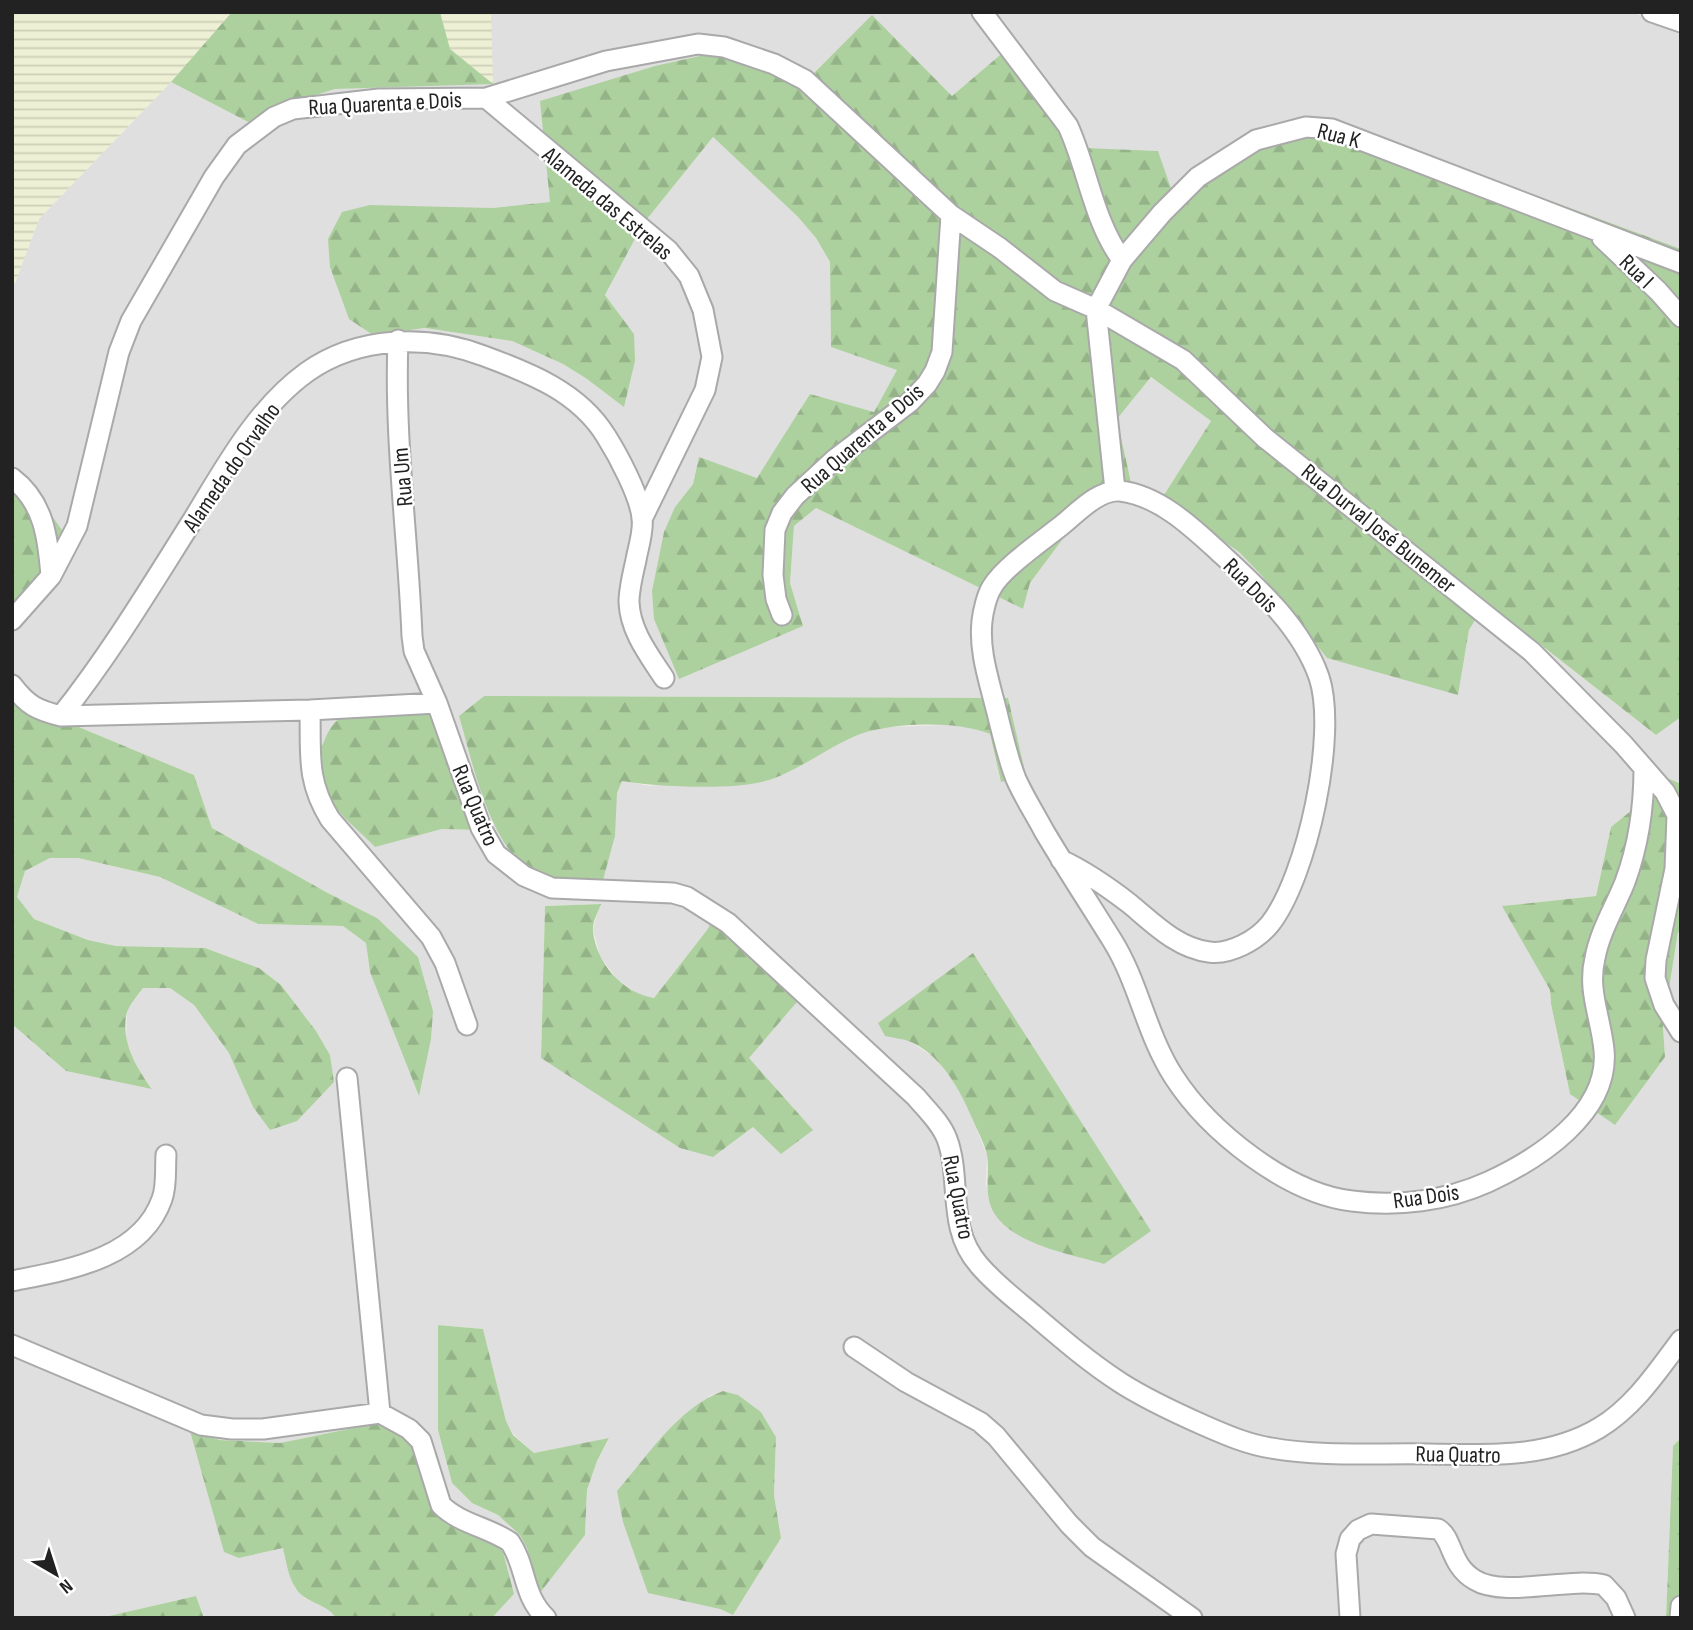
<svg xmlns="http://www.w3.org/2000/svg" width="1693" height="1630" viewBox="0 0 1693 1630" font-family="'Sofia Sans Condensed',sans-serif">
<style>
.residential{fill:#e0dfdf;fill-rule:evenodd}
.farmland{fill:url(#farmland-rules)}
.forest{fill:url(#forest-firs)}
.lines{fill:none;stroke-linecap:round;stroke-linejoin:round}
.minor-casing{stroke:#a9a9a9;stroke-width:23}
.minor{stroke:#fff;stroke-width:19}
.labels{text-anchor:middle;stroke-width:5;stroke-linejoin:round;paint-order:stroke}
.street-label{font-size:23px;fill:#222;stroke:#fff}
</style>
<defs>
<pattern id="farmland-rules" width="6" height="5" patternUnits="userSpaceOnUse" patternTransform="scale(1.75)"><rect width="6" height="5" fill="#eef0d5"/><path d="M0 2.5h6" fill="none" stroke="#ccceb7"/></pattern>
<pattern id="forest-firs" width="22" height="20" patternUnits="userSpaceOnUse" patternTransform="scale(1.75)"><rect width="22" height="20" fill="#add19e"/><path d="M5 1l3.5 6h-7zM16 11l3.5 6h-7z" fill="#95b388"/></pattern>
</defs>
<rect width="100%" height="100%" fill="#f2efe9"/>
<path class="residential" d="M491 12H1631L1681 30V249L1337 122 1174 197 1084 148 1012 45 952 96 872 16 813 74 772 60 551 202 492 208 373 335 425 328 512 341 563 364 587 379 624 406 634 334 605 295 643 224 713 137 798 217 816 238 830 262 832 347 898 369 874 412 810 395 757 478 699 458 693 484 675 507 803 626 790 583 794 526 816 508 1023 609 1030 583 1065 536 1107 498 1132 487 1117 419 1151 377 1211 421 1162 498 1239 552 1262 576 1458 694 1469 630 1485 602 1656 735 1681 717V784L1670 779 1611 827 1596 896 1503 906 1550 990 1551 1004 1570 1094 1665 1057 1663 1027 1678 932H1681V1438L1673 1446 1666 1618H492L514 1594 495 1541 456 1528 436 1507 381 1425H368L280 1443 220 1440 191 1432 239 1558 283 1548 295 1588 304 1598 331 1610 336 1618H204L196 1596 100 1618H12V1024L66 1071 152 1088 136 1067 126 1040 127 1010 143 988H170L194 1005 230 1053 253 1107 330 1055 316 1031 281 985 259 968 205 948 116 946 88 940 34 919 16 897 25 871 50 858H78L160 877 258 924 343 926 366 943 370 972 377 918 326 892 212 828 194 775 50 715 29 696 12 673V630L34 599 12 472V291L39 219 171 82 252 124 281 106 335 89 363 87ZM484 696 1007 698 1001 782 990 734 972 727 944 725 886 727 651 786 622 781 617 793 459 716ZM333 725 478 830 442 829 375 846 320 751ZM600 904 593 929 600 957 618 980 641 996 654 998 707 930 714 918 802 996 748 1058 812 1129 753 1127 713 1157 541 1058 545 906ZM973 953 994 1213 986 1184 987 1155 966 1103 952 1079 935 1058 911 1042ZM438 1325 483 1329 506 1421 513 1434 534 1453 609 1439 597 1461 587 1490 585 1535 539 1593 527 1548 520 1535 498 1515 472 1503 452 1483 438 1430ZM723 1391 737 1395 761 1412 776 1437 774 1495 781 1538 733 1615 720 1609 709 1396Z"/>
<path class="farmland" d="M12 12H232L171 82 39 219 12 291Z
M440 12H491L493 84 449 48Z"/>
<path class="forest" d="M232 12H440L450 49 493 84 335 89 281 106 252 124 171 82Z
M872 15 952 96 1013 44 1084 148 1158 151 1174 197 1252 151 1337 122 1681 249V717L1656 735 1486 602 1469 630 1458 695 1327 658 1262 576 1239 552 1162 498 1211 421 1151 377 1117 419 1132 487 1107 498 1065 536 1030 583 1023 609 816 508 794 526 790 583 803 626 679 679 654 619 652 591 664 532 675 507 693 484 699 457 757 478 810 394 874 412 897 370 831 347 830 262 816 238 798 217 713 137 643 224 605 295 634 334 635 361 624 407 587 379 563 364 512 341 425 328 373 335 349 319 330 267 328 239 342 212 370 205 492 208 550 202 540 101 655 66 713 53 772 60 813 74Z
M12 472 29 483 73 546 12 630Z
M12 673 29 696 50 715 194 775 212 828 326 892 377 918 418 957 433 1011 431 1039 419 1096 370 972 366 943 343 926 258 924 160 877 78 858H50L25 871 17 897 34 919 88 940 116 946 205 948 259 968 281 985 316 1031 330 1055 334 1082 297 1121 270 1130 253 1107 229 1053 194 1005 170 988H143C138 995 130 1004 127 1012 120 1041 136 1067 152 1089L66 1071 12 1024Z
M484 696 1008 698 1026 776 1001 782 990 734C956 720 886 722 853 737 826 749 800 769 772 779 739 791 657 787 622 781L617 793 615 836 603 880C581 881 556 882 535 872 490 851 472 760 459 716Z
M412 707 439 714 478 830 442 829 375 847C343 814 301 789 325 739 329 729 336 718 347 715 367 709 391 710 412 707Z
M1670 779 1681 784V932H1678L1663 1027 1665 1057 1615 1125 1570 1094 1551 1004 1550 990 1502 906 1596 896 1611 827Z
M601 904C598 912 592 923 593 931 596 963 623 993 654 998L707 930 714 917 802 996 749 1058 813 1130 781 1154 753 1127 713 1157 680 1148 541 1058 545 906Z
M973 953 1151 1231 1104 1264C1070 1254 1014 1245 994 1213 983 1193 990 1174 987 1155 985 1145 979 1134 975 1125 962 1094 944 1057 911 1042 904 1039 894 1038 885 1036L878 1023Z
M438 1325 483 1329 506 1421 513 1435 534 1453 609 1438 597 1461 587 1490 585 1535 539 1594 527 1548 520 1535 498 1515 472 1503 452 1483 438 1430Z
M723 1391 738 1395 761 1412 776 1437 774 1495 781 1538 733 1615 720 1609 648 1593 623 1522 617 1491C648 1456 677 1408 723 1391Z
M368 1425H381L407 1438 423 1462 436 1507 456 1528 495 1541 503 1552 514 1594 492 1618H336C326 1602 304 1604 295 1587 288 1576 286 1560 283 1548L239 1558 224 1552 190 1431 220 1440 280 1443Z
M1681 1438V1618H1666L1673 1446Z
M196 1596 204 1618H100Z"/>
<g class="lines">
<g class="minor-casing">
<path id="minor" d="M982 12 1068 126C1088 170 1093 220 1122 260
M1652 12 1681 22
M486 98 668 250 689 276 703 310 712 357 705 390 642 519
M1602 238 1658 291 1681 317
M1096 309 1122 260 1162 213 1198 177 1256 140 1306 127 1332 129 1681 263
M1096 309 1115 490
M398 340C394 439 408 537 412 636L414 651 437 703 481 828 496 854 524 876 552 888 673 893 687 897 728 923 916 1097C927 1110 941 1123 947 1139 962 1179 946 1228 979 1265 995 1284 1015 1299 1034 1315 1062 1339 1090 1363 1121 1383 1146 1399 1174 1412 1201 1424 1224 1434 1246 1444 1271 1448 1322 1457 1377 1453 1429 1454 1487 1455 1547 1459 1599 1428 1634 1407 1657 1372 1681 1340
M12 478C44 502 48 538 51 576
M782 615 776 599 773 575 775 530 782 513 795 496 835 459 910 402 927 384 935 371 942 352 951 215
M12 620 51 576 77 526 119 352 131 321 214 177 237 145 274 117 293 109 379 99 486 98 606 61 698 44 724 47 774 64 805 80 951 215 1000 248 1055 291 1096 309 1183 360 1265 438 1532 652 1623 744 1665 792 1677 815 1675 869 1656 960 1655 978 1664 1005 1681 1032
M12 685C28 706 37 710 61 716 111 653 151 586 194 518 225 467 257 408 307 372 358 336 427 334 484 356 530 373 579 392 606 436 618 455 640 496 642 518 644 531 638 548 636 560 633 573 629 589 629 602 630 631 649 655 664 678
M310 710C311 754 306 780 330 819L431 937 445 963 467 1025
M61 716 310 710 437 703
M1061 860C1087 872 1108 887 1130 904 1153 923 1177 948 1209 952 1230 955 1257 940 1270 924 1307 877 1338 734 1319 677 1301 626 1257 587 1218 551 1192 527 1158 495 1120 491 1099 489 1077 513 1062 525 1042 541 1004 567 992 587 987 595 983 611 982 621 979 648 987 674 994 701 1001 727 1006 754 1016 779 1024 797 1035 814 1044 831 1066 868 1089 903 1112 940 1139 983 1146 1034 1174 1077 1209 1131 1286 1193 1352 1201 1398 1207 1446 1201 1488 1182 1538 1159 1610 1113 1604 1050 1601 1018 1587 990 1595 958 1600 931 1615 907 1625 882 1639 844 1644 808 1644 768
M347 1078 380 1413
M12 1281C67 1270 141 1259 162 1199 167 1186 165 1169 166 1155
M12 1345 201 1425 232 1429H263L380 1413 409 1429 421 1441 441 1505C460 1524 488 1527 510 1542 527 1567 522 1595 546 1618
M854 1347 906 1382 980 1422 996 1436 1069 1524 1092 1547 1192 1618
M1350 1618 1346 1554 1350 1539 1358 1530 1371 1524 1438 1529C1453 1538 1450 1566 1475 1580 1504 1598 1569 1577 1604 1585L1616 1598 1625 1618
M1680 1618 1681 1606"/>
</g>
<use href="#minor" class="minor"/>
</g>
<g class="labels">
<g class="street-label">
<text transform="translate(385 103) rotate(-3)" y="8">Rua Quarenta e Dois</text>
<text transform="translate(1339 135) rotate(15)" y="8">Rua K</text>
<text transform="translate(608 203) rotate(40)" y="8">Alameda das Estrelas</text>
<text transform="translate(1637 271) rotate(44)" y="8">Rua I</text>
<text transform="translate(862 438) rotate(-41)" y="8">Rua Quarenta e Dois</text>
<text transform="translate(231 467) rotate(-55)" y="8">Alameda do Orvalho</text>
<text transform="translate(402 477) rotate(-95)" y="8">Rua Um</text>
<text transform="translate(1379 528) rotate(39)" y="8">Rua Durval José Bunemer</text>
<text transform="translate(1251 585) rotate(45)" y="8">Rua Dois</text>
<text transform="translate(476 805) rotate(67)" y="8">Rua Quatro</text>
<text transform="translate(1426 1196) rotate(-8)" y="8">Rua Dois</text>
<text transform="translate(959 1197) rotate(79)" y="8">Rua Quatro</text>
<text transform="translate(1458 1454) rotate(1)" y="8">Rua Quatro</text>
</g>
</g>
<rect width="1693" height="1630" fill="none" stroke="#222222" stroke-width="28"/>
<g transform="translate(56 1574) rotate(141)" stroke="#ffffff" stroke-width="5" paint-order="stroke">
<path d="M0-5L12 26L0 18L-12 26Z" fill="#222222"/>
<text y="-10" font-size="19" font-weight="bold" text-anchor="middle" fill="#222222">N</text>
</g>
</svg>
